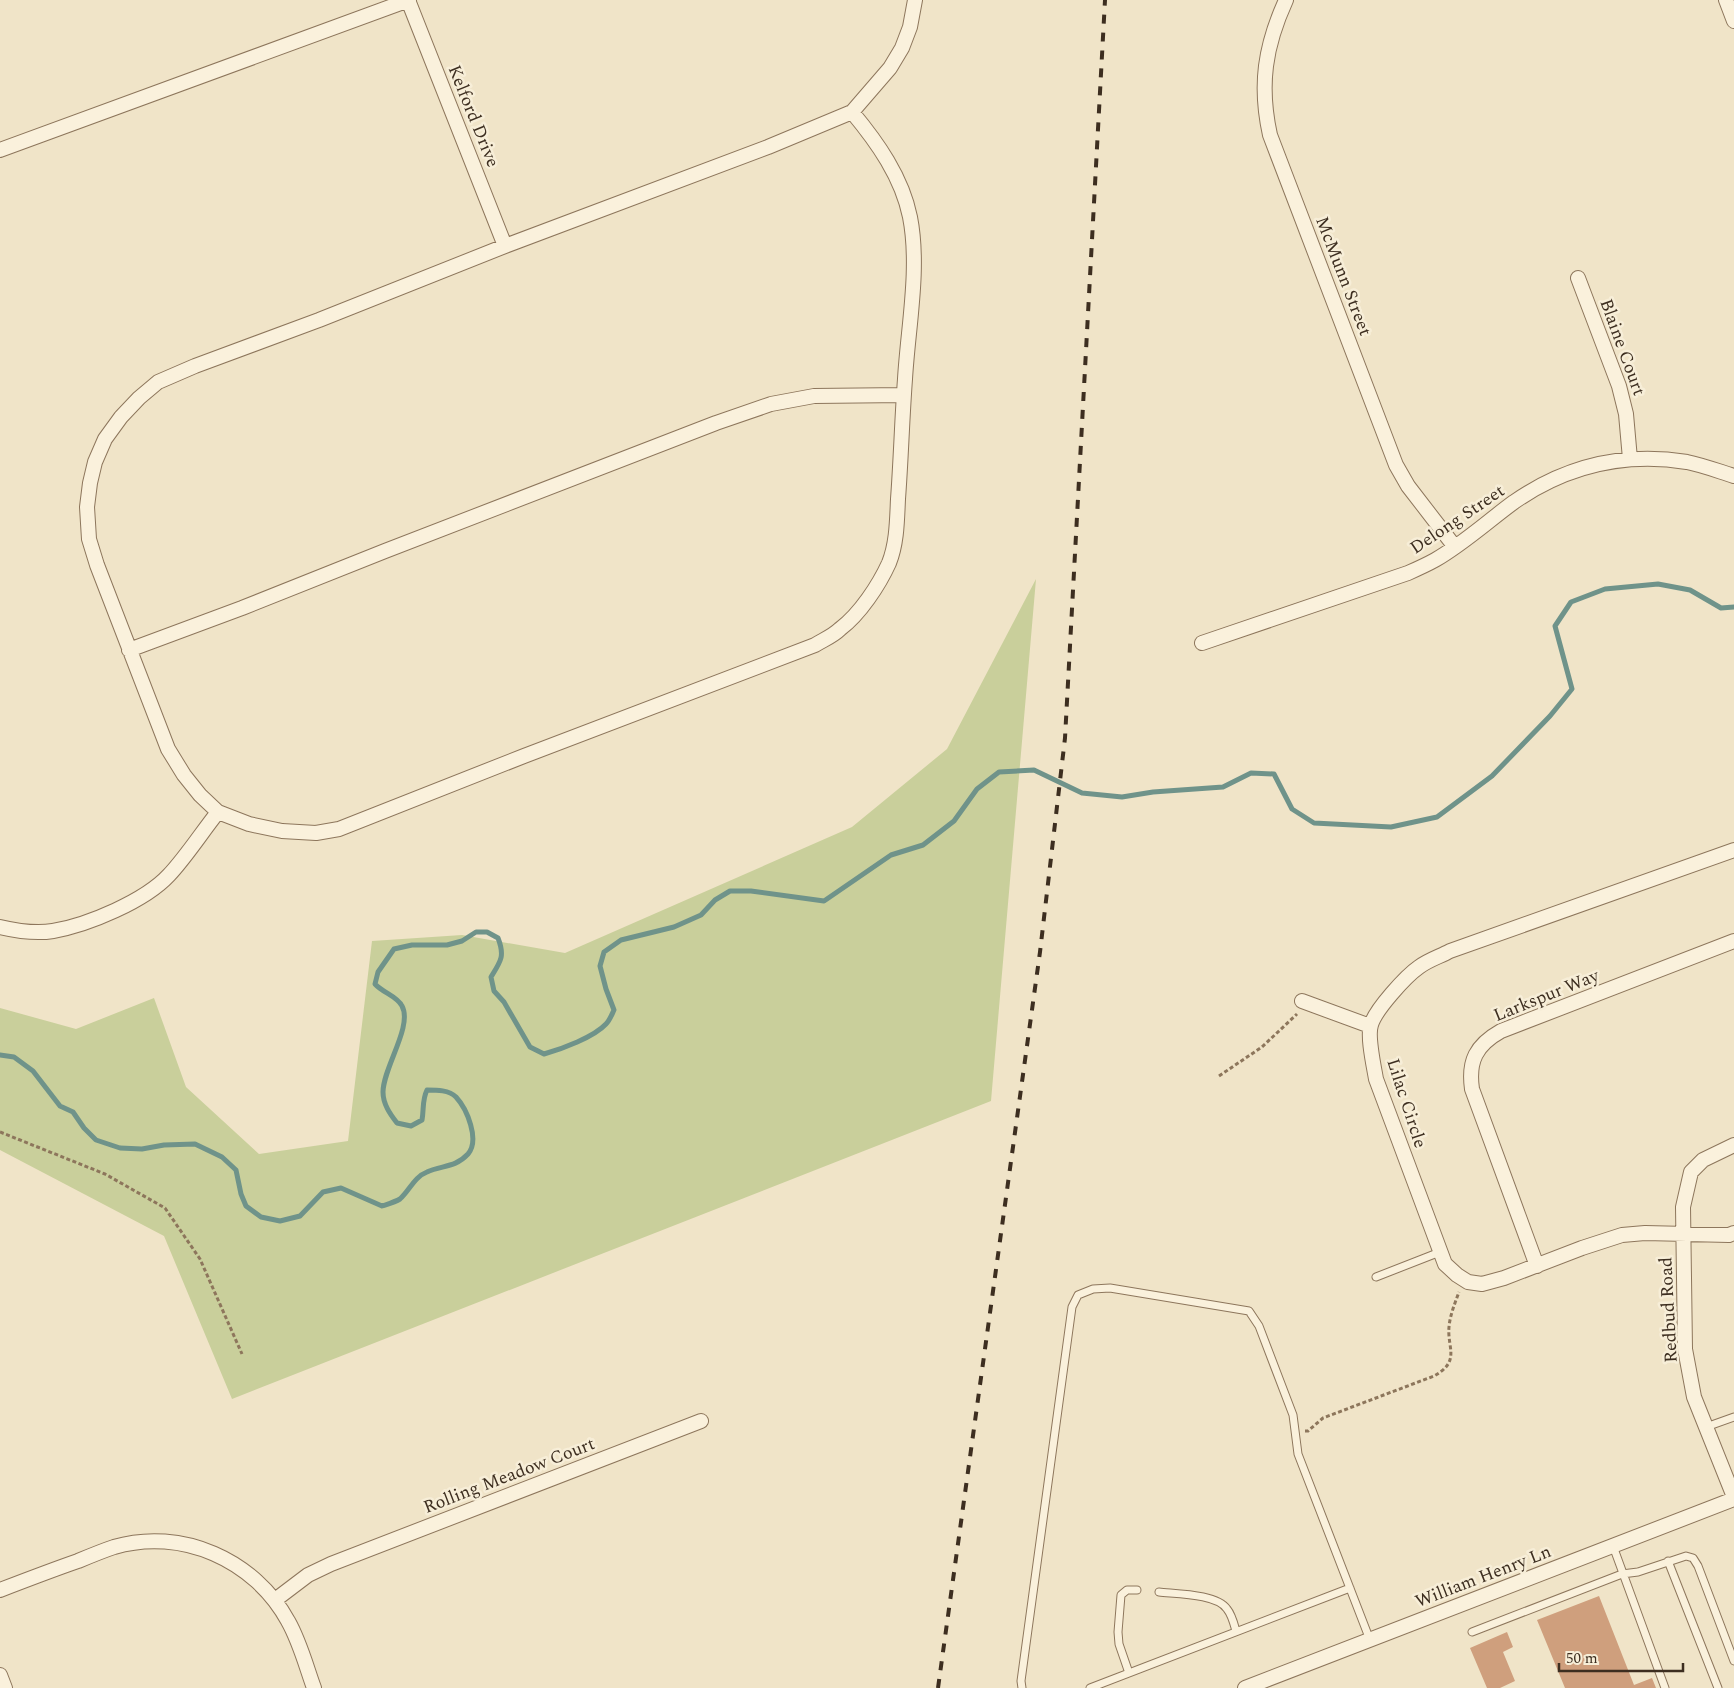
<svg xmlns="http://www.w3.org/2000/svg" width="1734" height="1688" viewBox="0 0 1734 1688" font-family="Spectral,serif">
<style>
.green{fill:#c9cf9b}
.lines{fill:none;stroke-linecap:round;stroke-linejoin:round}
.stream{stroke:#6f938a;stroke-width:5}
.building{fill:#cf9f7d}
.lane-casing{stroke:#8d765c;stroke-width:9}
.street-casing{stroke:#8d765c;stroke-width:16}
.path{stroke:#8d765c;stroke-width:3;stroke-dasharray:4 2.5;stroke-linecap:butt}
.lane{stroke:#faf1dc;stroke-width:7}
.street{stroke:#faf1dc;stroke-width:14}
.rail{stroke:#3d2e20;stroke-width:4;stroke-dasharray:9 9;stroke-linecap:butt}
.labels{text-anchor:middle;stroke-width:5;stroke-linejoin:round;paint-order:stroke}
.street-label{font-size:18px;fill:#3d2e20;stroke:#f7eed8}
</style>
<rect width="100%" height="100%" fill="#f0e4c8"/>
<path class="green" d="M1036 579 991 1101 232 1399 164 1236 0 1150V1008L76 1029 154 998 186 1087 259 1154 348 1141 372 941 462 935 565 953 852 827 947 749Z"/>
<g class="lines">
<path class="stream" d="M0 1055 14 1057 33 1071 60 1106 73 1112 84 1128 96 1140 120 1148 142 1149 164 1145 195 1144 222 1157 236 1170 241 1194 246 1206 261 1217 280 1221 300 1216 323 1192 341 1188 382 1206C388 1204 395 1202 400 1199 410 1190 414 1177 427 1172 442 1165 455 1168 468 1154 480 1140 467 1109 456 1097 449 1090 437 1090 427 1090 422 1100 424 1109 422 1120L411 1126 397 1123C390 1114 383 1104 383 1092 383 1068 413 1026 402 1006 397 996 383 993 375 984L378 972 394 949 412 945H447L462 941 476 932H487L498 938C505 956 501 961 491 977L494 991 504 1002 530 1047 544 1054C562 1049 594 1037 606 1024 610 1020 612 1014 614 1010L606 989 600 966 604 952 621 940 674 927 701 915 715 900 730 891H751L824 901 891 855 923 845 954 821 977 789 999 772 1034 770 1082 793 1122 797 1153 792 1223 787 1251 773 1274 774 1292 809 1314 823 1391 827 1437 817 1492 776 1550 716 1572 689 1555 626 1571 602 1605 589 1658 584 1690 590 1721 608 1734 607"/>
</g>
<path class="building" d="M1599 1596 1634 1685 1652 1678 1656 1688H1565L1537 1620Z
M1507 1632 1513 1647 1503 1652 1515 1681 1500 1688H1487L1470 1648Z"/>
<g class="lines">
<g class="lane-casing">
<path id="lane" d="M1376 1277 1440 1252
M1706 1427 1734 1417
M1613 1546 1665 1688
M1668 1561 1718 1688
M1159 1592C1177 1594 1217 1594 1227 1609 1232 1615 1234 1624 1236 1631
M1472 1632 1622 1574 1638 1572 1686 1556 1693 1558 1698 1566 1734 1661
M1129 1673 1119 1644 1118 1632 1121 1595 1127 1590H1137
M1022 1688 1021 1681 1072 1307 1078 1295 1093 1289 1110 1288 1249 1311 1259 1326 1293 1415 1298 1454 1370 1640
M1090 1688 1350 1588"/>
</g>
<g class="street-casing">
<path id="street" d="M408 0 505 246
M1286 0C1265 46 1259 85 1270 135L1396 465 1408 486 1455 547
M1726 0 1734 21
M852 112C877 142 902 177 910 217 920 268 908 327 905 379 902 419 901 459 898 499 897 520 897 543 889 563 879 585 860 614 840 629 833 636 823 640 815 645L524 756 339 829 316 833 282 831 249 824 218 812 200 795 184 775 168 749 97 565 89 539 87 507 90 483 95 462 105 439 121 417 139 398 158 382 195 366 319 320 505 246 768 147 852 112 890 68 902 48 910 27 915 0
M0 150 409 0
M1578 278 1619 386 1626 414 1630 459
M1202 643 1408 573C1417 569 1426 565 1435 560 1463 544 1488 521 1514 502 1566 466 1624 452 1687 462 1702 465 1718 471 1734 476
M129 650 242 608 385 551 716 423 771 404 814 396 904 395
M1734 850 1450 951C1441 956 1428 960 1419 967 1406 976 1375 1010 1371 1025 1367 1036 1374 1067 1376 1079L1445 1264 1457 1275 1468 1282 1482 1284 1504 1278 1582 1248 1622 1235 1645 1233 1729 1235 1734 1233
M0 927C17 931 35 934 53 931 88 925 145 901 169 875 186 857 202 832 218 812
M1302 1001 1370 1026
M1734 1145 1703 1160 1691 1172 1683 1207 1685 1349 1694 1397 1734 1497
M1537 1266 1472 1089C1468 1061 1476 1045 1501 1031L1734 941
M0 1590C26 1580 52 1570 78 1561 90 1556 102 1551 114 1547 181 1527 255 1560 288 1621 300 1642 306 1666 314 1688
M275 1600 308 1575 331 1564 701 1421
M0 1675 5 1688
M1245 1688 1734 1499"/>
</g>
<path class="path" d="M1219 1076 1262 1047 1297 1014
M0 1132 105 1174 165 1208 200 1259 242 1354
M1305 1431H1308L1323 1418 1434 1376C1461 1361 1447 1348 1449 1327 1450 1315 1455 1303 1459 1292"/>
<use href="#lane" class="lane"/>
<use href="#street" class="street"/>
<path class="rail" d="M938 1688 1040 952 1065 738 1105 0"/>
</g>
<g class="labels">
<g class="street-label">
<text transform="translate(474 116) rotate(68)" y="6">Kelford Drive</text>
<text transform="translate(1344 276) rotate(69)" y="6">McMunn Street</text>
<text transform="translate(1623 347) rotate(70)" y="6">Blaine Court</text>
<text transform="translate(1457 519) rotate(-34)" y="6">Delong Street</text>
<text transform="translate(1546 995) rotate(-22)" y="6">Larkspur Way</text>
<text transform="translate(1407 1103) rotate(72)" y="6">Lilac Circle</text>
<text transform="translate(1668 1310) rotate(-93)" y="6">Redbud Road</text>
<text transform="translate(509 1475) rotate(-21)" y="6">Rolling Meadow Court</text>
<text transform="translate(1483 1576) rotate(-21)" y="6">William Henry Ln</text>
</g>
</g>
<path d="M1559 1663v8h124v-8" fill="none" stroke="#3d2e20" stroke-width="2.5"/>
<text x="1566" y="1663" font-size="15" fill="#3d2e20" stroke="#f7eed8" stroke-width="4" paint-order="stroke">50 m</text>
</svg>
